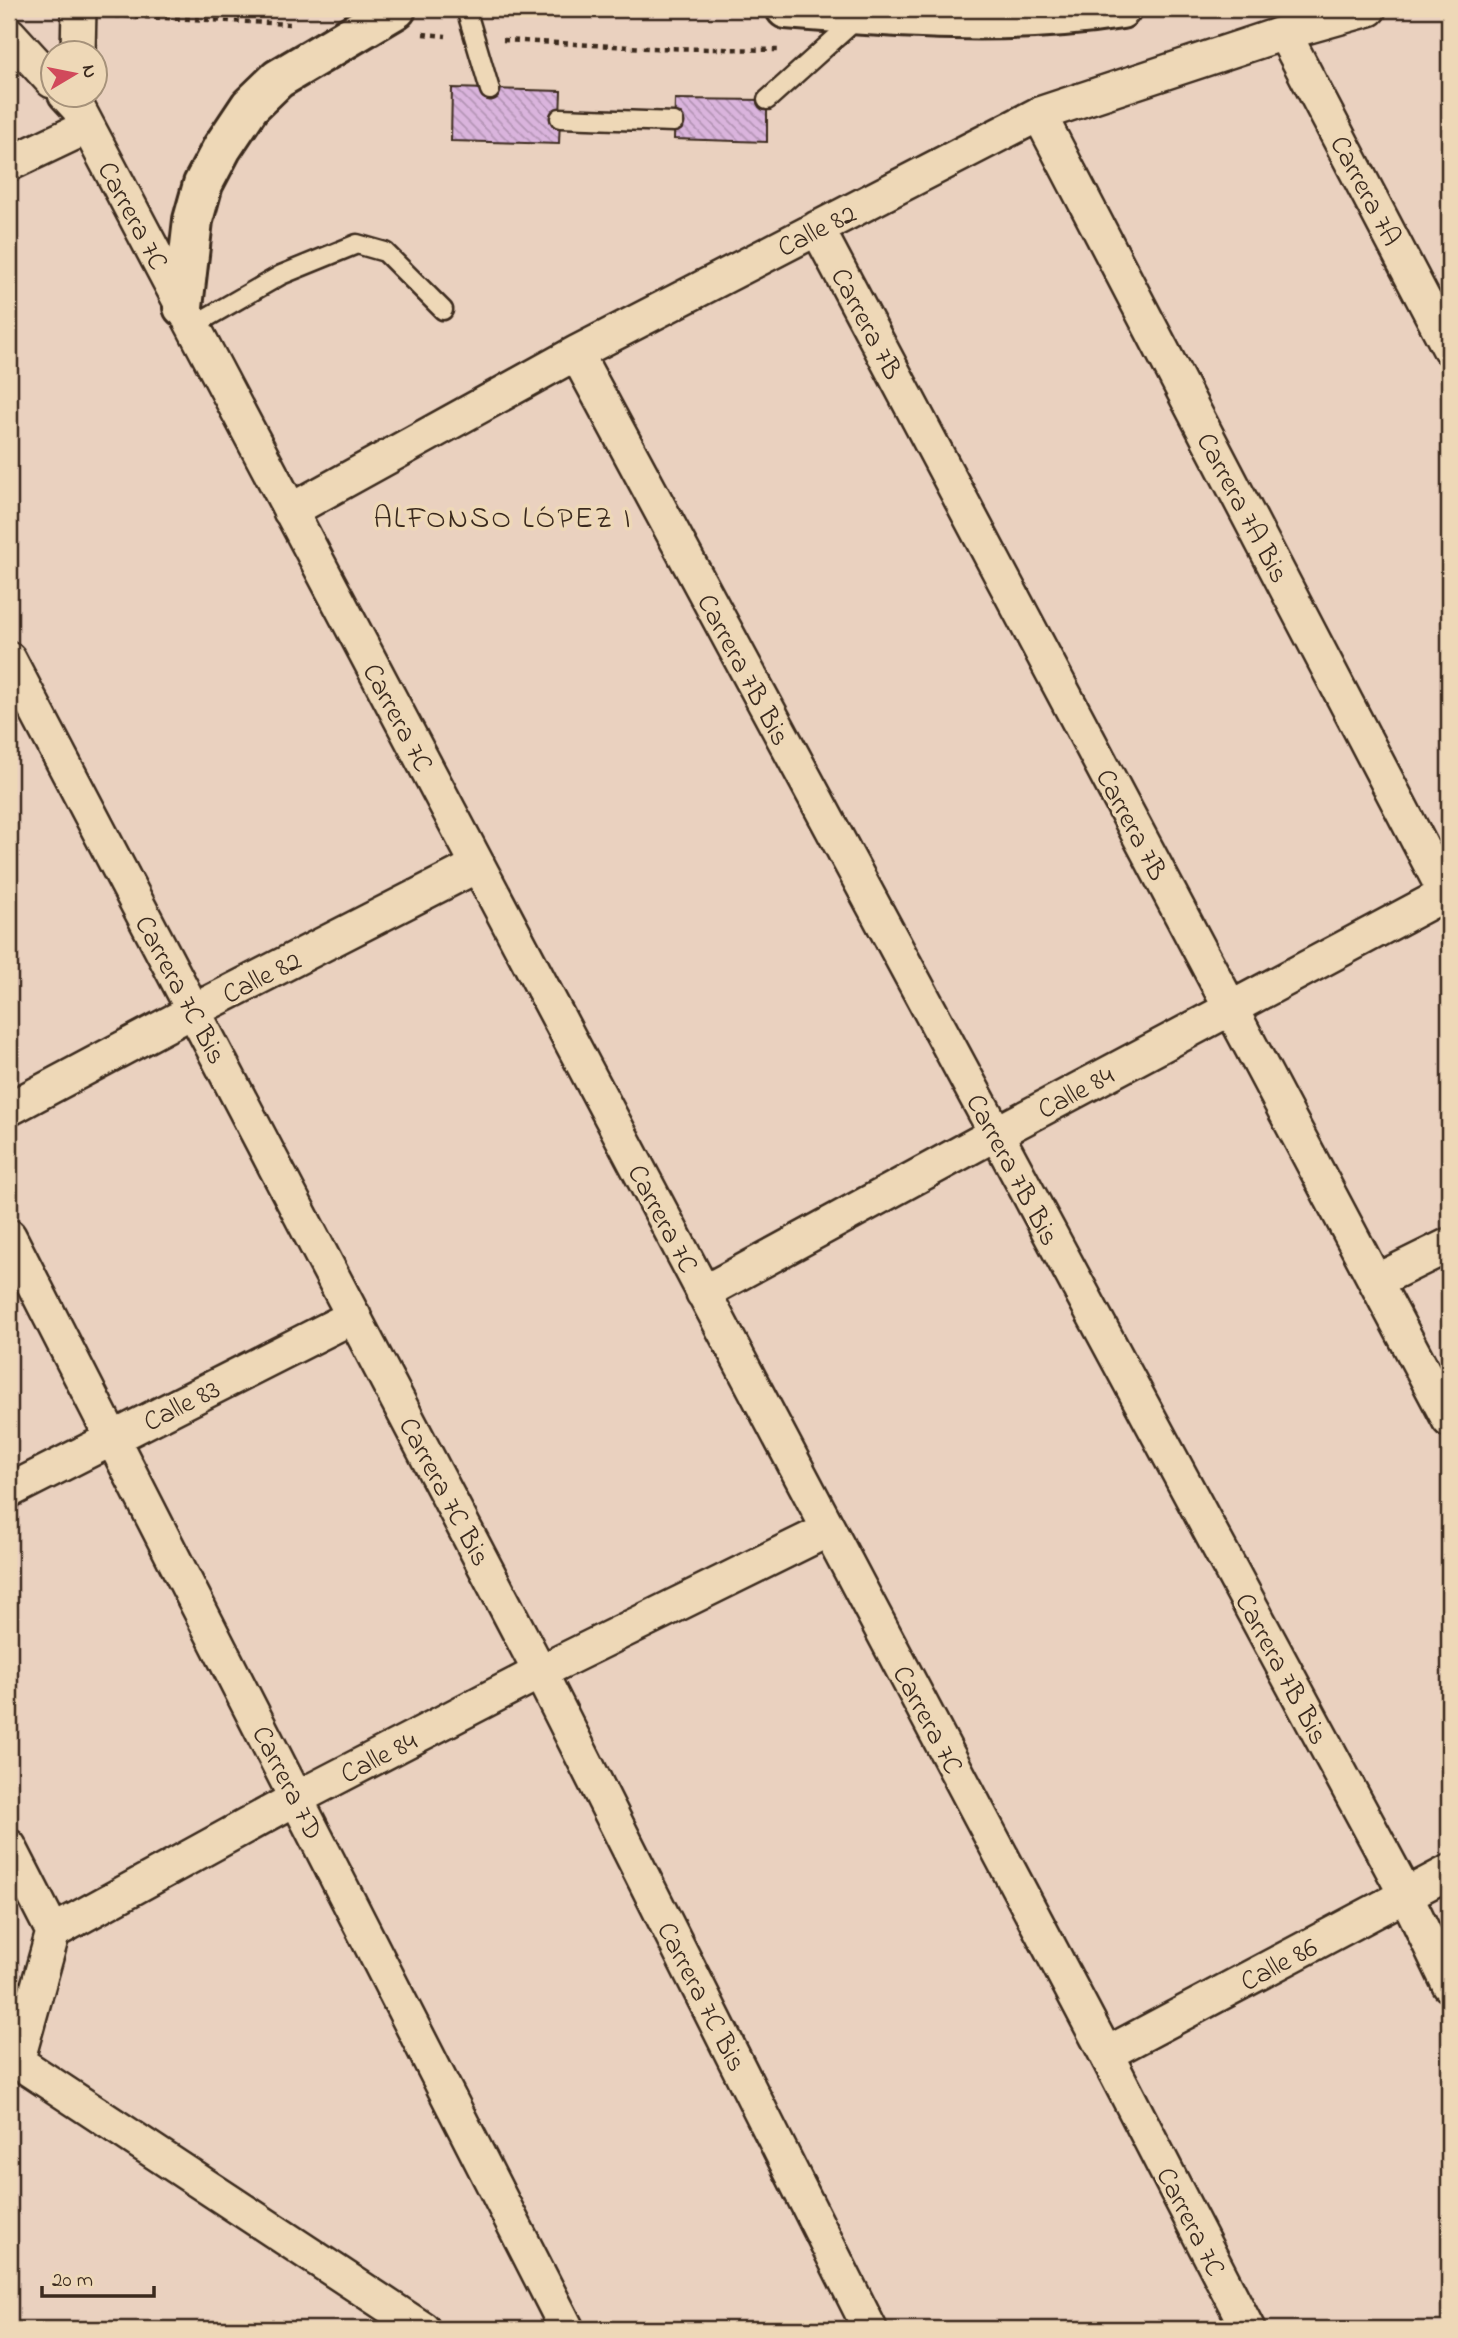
<svg xmlns="http://www.w3.org/2000/svg" width="1458" height="2338" viewBox="0 0 1458 2338" font-family="'Indie Flower',sans-serif">
<style>
.building{fill:url(#building-back-hatch);stroke:#3b2a1e;stroke-width:2}
.lines{fill:none;stroke-linecap:round;stroke-linejoin:round}
.lane-casing{stroke:#3b2a1e;stroke-width:23}
.street-casing{stroke:#3b2a1e;stroke-width:38}
.secondary-casing{stroke:#3b2a1e;stroke-width:44}
.path{stroke:#3b2a1e;stroke-width:4.5;stroke-dasharray:5 5;stroke-linecap:butt}
.lane{stroke:#eed8b7;stroke-width:18}
.street{stroke:#eed8b7;stroke-width:33}
.secondary{stroke:#eed8b7;stroke-width:38}
.labels{text-anchor:middle;stroke-width:7;stroke-linejoin:round;paint-order:stroke}
.street-label{font-size:28px;fill:#3b2a1e;stroke:#eed8b7}
.neighbourhood-label{font-size:30px;letter-spacing:2px;fill:#3b2a1e;stroke:#eed8b7}
</style>
<defs>
<pattern id="building-back-hatch" width="6" height="6" patternUnits="userSpaceOnUse" patternTransform="scale(1.75)"><rect width="6" height="6" fill="#dab4dd"/><path d="M-1 5l2 2M0 0l6 6M5-1l2 2" fill="none" stroke="#b293b3"/></pattern>
</defs>
<rect width="100%" height="100%" fill="#ead1bf"/>
<filter id="ink" filterUnits="userSpaceOnUse"><feTurbulence type="fractalNoise" baseFrequency=".0143" numOctaves="2"/><feDisplacementMap in="SourceGraphic" scale="14" xChannelSelector="R" yChannelSelector="G"/><feConvolveMatrix kernelMatrix="1 2 1 2 8 2 1 2 1" color-interpolation-filters="sRGB"/></filter>
<g filter="url(#ink)">
<path class="building" d="M452 88 561 91 559 144 451 141Z
M675 99 767 100V142L674 139Z"/>
<g class="lines">
<g class="lane-casing">
<path id="lane" d="M466 9 490 90
M767 100 858 18
M560 118 674 122
M192 326 281 275 357 244 385 252 443 310"/>
</g>
<g class="street-casing">
<path id="street" d="M1284 33 1449 348
M9 34 52 81
M78 52 79 9
M65 94 78 108 183 307 1106 2054 1248 2329
M1039 114 1449 900
M9 164 87 127
M817 228 1449 1420
M576 353 1406 1895 1449 1985
M290 511 576 353 1039 114 1284 33 1369 9
M9 659 540 1672 870 2329
M9 1109 193 1011 478 865
M9 1236 567 2329
M1376 1281 1449 1245
M703 1293 995 1134 1449 892
M9 1491 354 1316
M9 1846 53 1932
M1106 2054 1449 1872
M9 2056 423 2329
M17 2062 53 1932 297 1798 540 1672 828 1530"/>
</g>
<g class="secondary-casing">
<path id="secondary" d="M786 9C897 18 1010 27 1121 9
M183 307 193 220 203 184 222 148 250 106 278 79 396 9"/>
</g>
<path class="path" d="M115 16H125L122 9
M125 16 292 24
M423 34 446 36
M503 40 648 48 781 50"/>
<use href="#lane" class="lane"/>
<use href="#street" class="street"/>
<use href="#secondary" class="secondary"/>
</g>
</g>
<g class="labels">
<g class="street-label">
<text transform="translate(1367 190) rotate(62)" y="10">Carrera 7A</text>
<text transform="translate(134 215) rotate(62)" y="10">Carrera 7C</text>
<text transform="translate(816 229) rotate(-27)" y="10">Calle 82</text>
<text transform="translate(868 323) rotate(62)" y="10">Carrera 7B</text>
<text transform="translate(1244 507) rotate(62)" y="10">Carrera 7A Bis</text>
<text transform="translate(745 669) rotate(62)" y="10">Carrera 7B Bis</text>
<text transform="translate(399 717) rotate(62)" y="10">Carrera 7C</text>
<text transform="translate(1133 824) rotate(62)" y="10">Carrera 7B</text>
<text transform="translate(261 976) rotate(-27)" y="10">Calle 82</text>
<text transform="translate(182 989) rotate(62)" y="10">Carrera 7C Bis</text>
<text transform="translate(1075 1091) rotate(-28)" y="10">Calle 84</text>
<text transform="translate(1014 1169) rotate(62)" y="10">Carrera 7B Bis</text>
<text transform="translate(664 1218) rotate(62)" y="10">Carrera 7C</text>
<text transform="translate(181 1404) rotate(-27)" y="10">Calle 83</text>
<text transform="translate(446 1491) rotate(62)" y="10">Carrera 7C Bis</text>
<text transform="translate(1283 1668) rotate(62)" y="10">Carrera 7B Bis</text>
<text transform="translate(929 1719) rotate(62)" y="10">Carrera 7C</text>
<text transform="translate(378 1756) rotate(-27)" y="10">Calle 84</text>
<text transform="translate(289 1782) rotate(63)" y="10">Carrera 7D</text>
<text transform="translate(1278 1963) rotate(-28)" y="10">Calle 86</text>
<text transform="translate(703 1996) rotate(63)" y="10">Carrera 7C Bis</text>
<text transform="translate(1192 2221) rotate(63)" y="10">Carrera 7C</text>
</g>
<g class="neighbourhood-label">
<text x="503" y="527">ALFONSO LÓPEZ I</text>
</g>
</g>
<rect width="1458" height="2338" fill="none" stroke="#eed8b7" stroke-width="35"/>
<rect x="18" y="18" width="1423" height="2303" fill="none" stroke="#3b2a1e" stroke-width="2.5" filter="url(#ink)"/>
<g transform="translate(74 74) rotate(80)"><circle r="33" fill="#eed8b7" stroke="#a6927a" stroke-width="2"/>
<path d="M0-5L12 26L0 18L-12 26Z" fill="#d1495b"/>
<text y="-10" font-size="19" font-weight="bold" text-anchor="middle" fill="#3b2a1e">N</text>
</g>
<path d="M42 2286v10h112v-10" fill="none" stroke="#3b2a1e" stroke-width="3.5"/>
<text x="52" y="2286" font-size="21" fill="#3b2a1e" stroke="#eed8b7" stroke-width="5" paint-order="stroke">20 m</text>
</svg>
